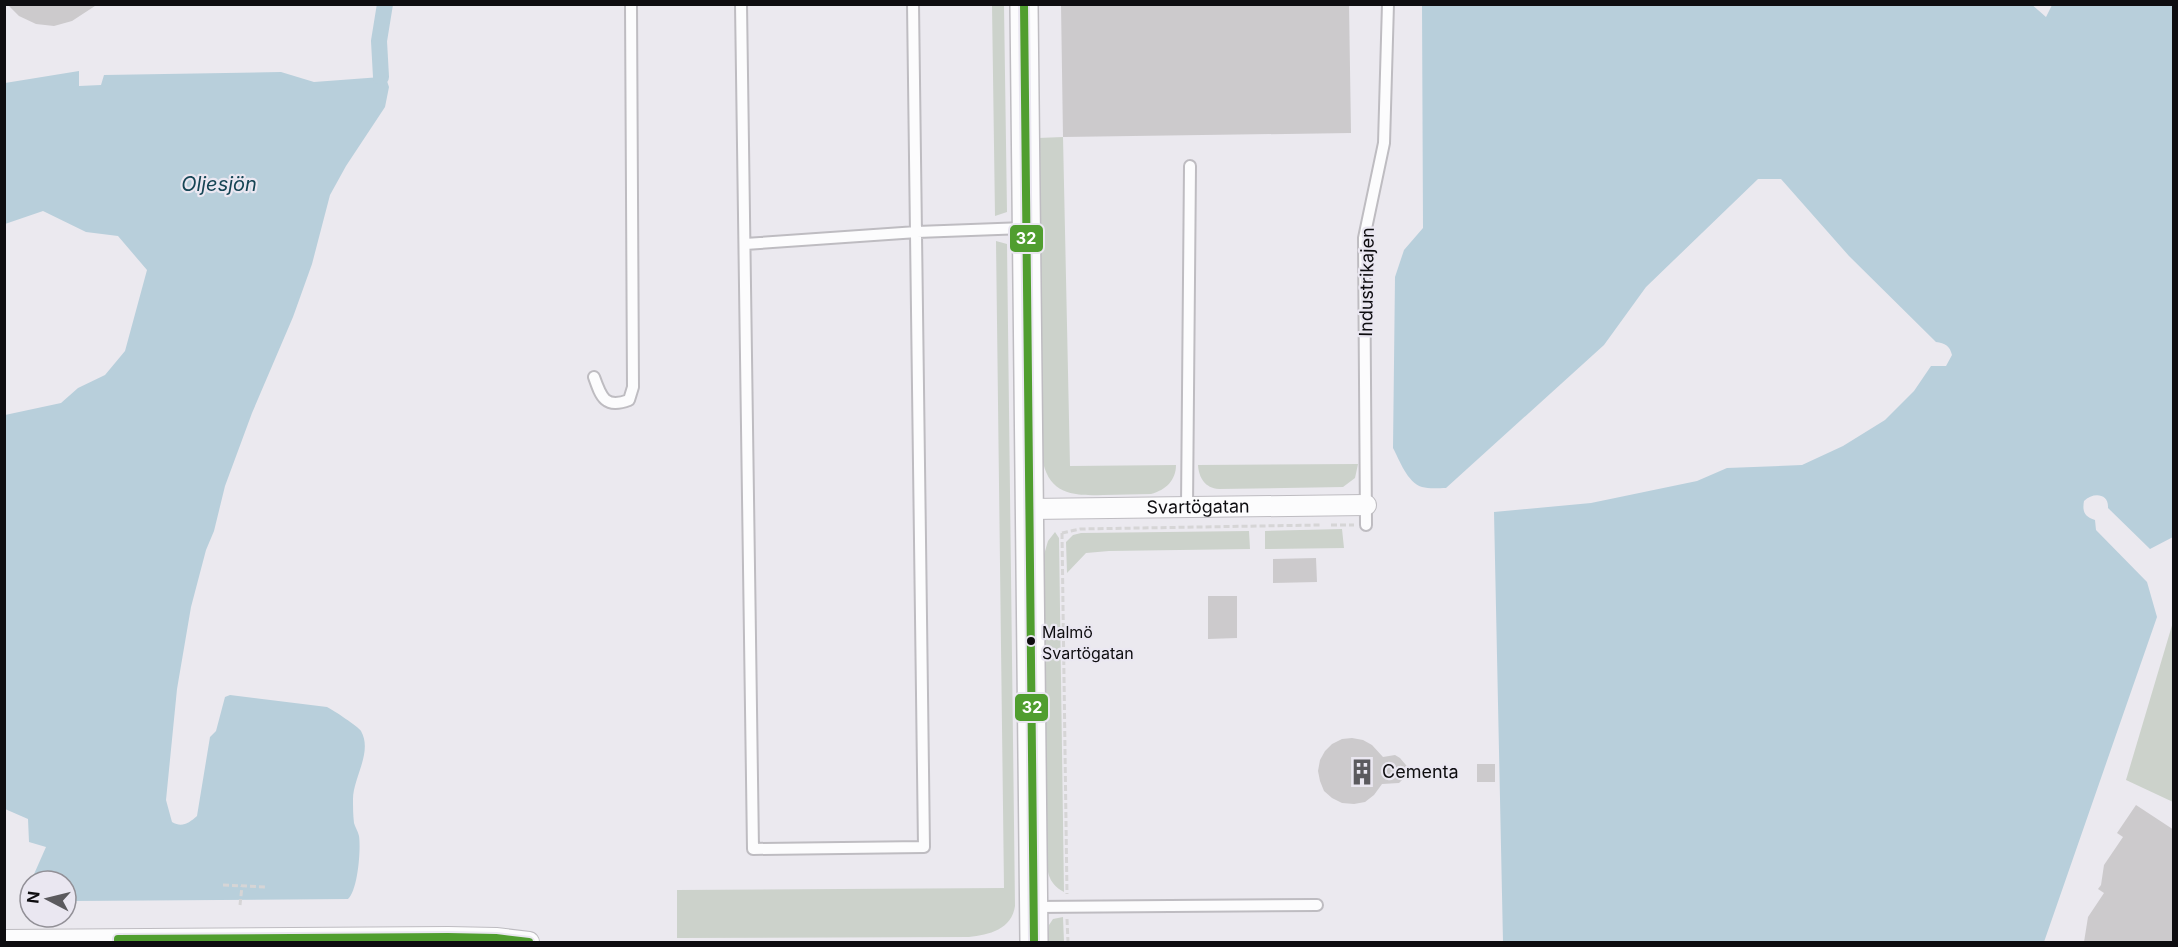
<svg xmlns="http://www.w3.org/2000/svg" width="2178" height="947" viewBox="0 0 2178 947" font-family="Inter,sans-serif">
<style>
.green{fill:#ccd2cb}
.water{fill:#b8cfdb}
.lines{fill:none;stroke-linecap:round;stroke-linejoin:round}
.canal{stroke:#b8cfdb;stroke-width:16}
.building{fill:#cccacc}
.lane-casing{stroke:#bebcc1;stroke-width:14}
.street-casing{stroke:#bebcc1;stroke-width:22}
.secondary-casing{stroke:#bebcc1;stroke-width:30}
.path{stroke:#d6d5d6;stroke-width:3;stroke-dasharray:6 3;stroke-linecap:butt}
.lane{stroke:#fcfcfd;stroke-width:10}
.street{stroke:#fcfcfd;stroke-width:20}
.secondary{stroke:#fcfcfd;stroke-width:27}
.bus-1-casing{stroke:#eae7f1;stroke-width:12}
.bus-1{stroke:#509e2f;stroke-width:8}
.bus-dot{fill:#0e0d10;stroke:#eae7f1;stroke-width:2}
.labels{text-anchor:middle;stroke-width:4.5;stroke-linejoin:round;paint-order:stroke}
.bus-label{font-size:16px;fill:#0e0d10;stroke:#eae7f1;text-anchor:start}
.street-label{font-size:18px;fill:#0e0d10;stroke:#eae7f1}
.poi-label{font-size:18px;fill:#0e0d10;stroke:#eae7f1;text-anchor:start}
.water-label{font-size:20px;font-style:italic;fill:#154454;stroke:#eae7f1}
.line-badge{stroke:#eae7f1;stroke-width:2}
.badge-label{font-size:16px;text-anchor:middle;font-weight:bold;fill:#fff}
</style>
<rect width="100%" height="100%" fill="#ebe9ef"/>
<path class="green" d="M992 5H1004L1007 212 995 216Z
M1063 137 1070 466 1176 465C1176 480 1166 490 1151 494 1135 494 1119 495 1103 495 1071 496 1048 494 1042 457L1038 138Z
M996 241 1007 244 1015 906C1012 929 989 935 969 937L677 938V890L1004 888Z
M1358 464 1355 478 1343 487 1219 489C1205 488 1199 478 1198 465Z
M1342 529 1344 548 1265 549V531Z
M1249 531 1250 549 1109 551 1086 553 1067 573 1066 542 1073 535 1081 533Z
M1055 532 1059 538 1064 892C1047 883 1047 870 1046 852L1043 558 1048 541Z
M2173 622 2174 802H2173L2126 780Z
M1063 917 1064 942H1047L1049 925 1053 919Z"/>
<path class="water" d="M2031 4 2046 17 2052 5H2174L2173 537 2150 549 2108 508C2109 493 2093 492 2084 501 2082 512 2085 517 2095 520L2096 530 2147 582 2157 617 2044 942H1503L1494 512 1591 503 1697 481 1727 468 1802 465 1843 446 1885 420 1914 391 1931 366H1946L1952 355C1950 346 1945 343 1936 342L1849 256 1781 179H1758L1646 287 1604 345 1446 488C1439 488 1429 489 1422 487 1407 482 1400 461 1393 448L1395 277 1404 250 1423 228 1422 5Z
M79 71V86L101 85 104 75 281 72 314 82 381 77 387 81 389 87 385 107 346 166 330 195 312 264 293 317 252 413 225 486 214 531 206 550 191 607 177 689 166 800 172 822C182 828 189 823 197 816L210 737 216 731 225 697 230 695 327 707C333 710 359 727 361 731 373 752 353 778 353 799 353 807 353 815 354 823 355 827 358 831 359 836 361 849 358 890 348 899L72 901 66 899V881H31L46 847 29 842 28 819 5 809V415L61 403 78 388 105 375 125 351 147 270 118 236 86 232 43 211 5 224V83Z"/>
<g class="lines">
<path class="canal" d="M381 77 379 41 385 4"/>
</g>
<path class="building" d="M7 4H98L72 21 54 26 36 24 19 16Z
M1061 4H1349L1351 133 1063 137Z
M1316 558 1317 582 1273 583V559Z
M1208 596H1237V638L1208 639Z
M1352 738 1363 740 1372 745 1383 757 1395 755 1400 758 1411 771 1399 783 1382 784 1374 795 1365 802 1354 804 1342 803 1332 798 1324 791 1320 781 1318 771 1320 760 1325 751 1332 744 1342 739Z
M1477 764H1495V782H1477Z
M2136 805 2174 830V942H2084L2088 917 2104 893 2098 889 2101 885 2104 865 2123 837 2117 833Z"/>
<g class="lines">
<g class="lane-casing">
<path id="lane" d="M741 4 753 849 924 847 913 4
M745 244 917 232 1027 228
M594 377C601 397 605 409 629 400L633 387 631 4
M1187 507 1190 166
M1366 525 1364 238 1384 143 1388 4
M1034 907 1317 905"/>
</g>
<g class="street-casing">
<g id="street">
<path id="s1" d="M1030 509 1366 505"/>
<path d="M4 940 448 937 496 938 529 942"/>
</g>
</g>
<g class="secondary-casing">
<path id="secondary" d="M1024 4 1034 942"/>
</g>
<path class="path" d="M1331 525H1354
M1062 533 1067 894
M1062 533 1080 529 1321 525
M223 885 267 887
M240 905 242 886
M1067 919 1068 942"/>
<use href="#lane" class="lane"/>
<use href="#street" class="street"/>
<use href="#secondary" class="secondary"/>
<g class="bus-1-casing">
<path id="bus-1" d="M1024 4 1034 942
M118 942V939L448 937 496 938 529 942"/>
</g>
<use href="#bus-1" class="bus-1"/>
</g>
<defs>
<g id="building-bare" transform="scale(2.07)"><path d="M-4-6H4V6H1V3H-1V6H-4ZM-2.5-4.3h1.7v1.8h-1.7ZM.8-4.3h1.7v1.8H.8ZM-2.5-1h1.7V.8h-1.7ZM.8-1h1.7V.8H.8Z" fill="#5b5a5e" stroke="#eae7f1" stroke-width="2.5" paint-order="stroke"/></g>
</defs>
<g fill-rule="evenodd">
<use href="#building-bare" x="1362" y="772"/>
</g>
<circle class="bus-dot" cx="1031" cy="641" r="5"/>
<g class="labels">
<g class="bus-label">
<text x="1042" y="638">Malmö<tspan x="1042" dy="21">Svartögatan</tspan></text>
</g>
<g class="street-label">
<text transform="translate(1367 282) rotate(-89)" y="6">Industrikajen</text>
<text dy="6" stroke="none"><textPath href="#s1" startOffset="168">Svartögatan</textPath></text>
</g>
<g class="poi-label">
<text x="1382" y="778">Cementa</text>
</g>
<g class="water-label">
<text x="219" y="191">Oljesjön</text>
</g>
</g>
<g class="line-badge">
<rect x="1009" y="224" width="35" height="29" rx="6" fill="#509e2f"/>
<rect x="1014" y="693" width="35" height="29" rx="6" fill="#509e2f"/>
</g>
<g class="badge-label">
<text x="1026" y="244">32</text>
<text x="1032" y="713">32</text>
</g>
<rect width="2178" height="947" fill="none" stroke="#0e0d10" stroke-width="12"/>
<g transform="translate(48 899) rotate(277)"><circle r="28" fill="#eae7f1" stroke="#929097" stroke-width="1.5"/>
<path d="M0-4.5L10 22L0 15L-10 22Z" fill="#5b5a5e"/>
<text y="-9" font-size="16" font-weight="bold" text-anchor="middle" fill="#0e0d10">N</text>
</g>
</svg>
